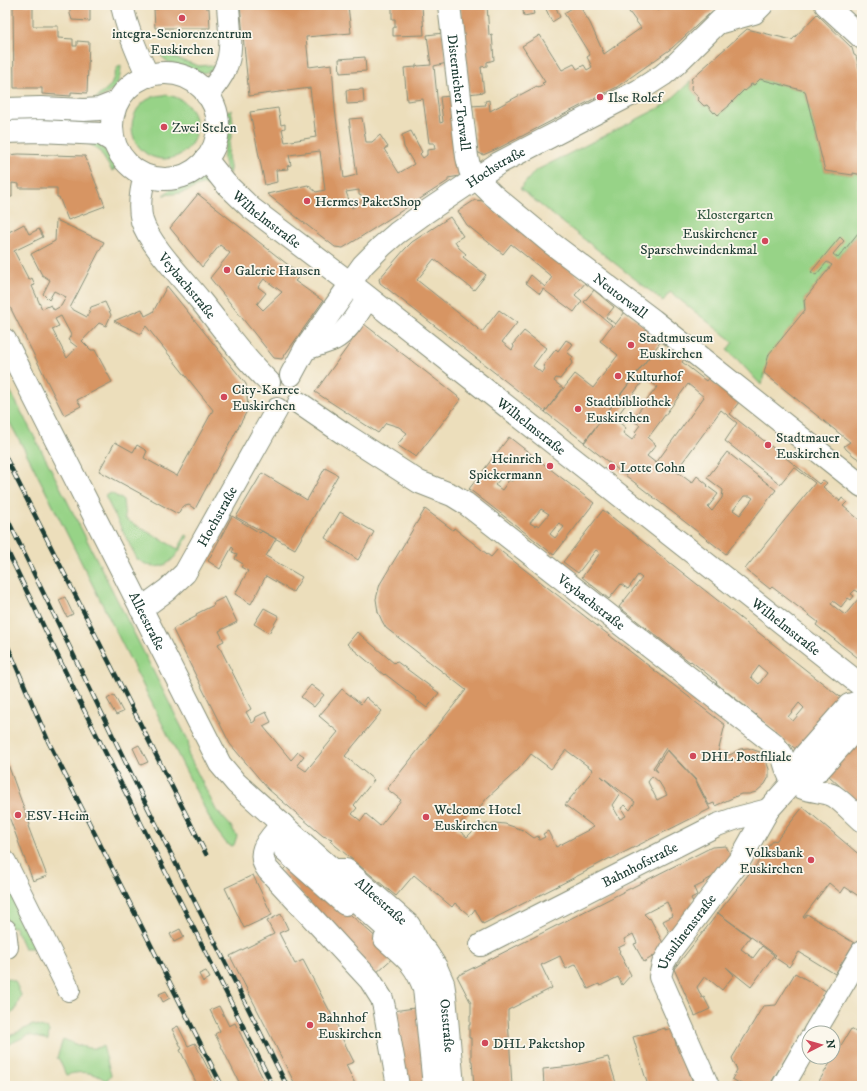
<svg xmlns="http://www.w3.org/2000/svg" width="867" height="1091" viewBox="0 0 867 1091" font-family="'IM FELL DW Pica',serif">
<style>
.green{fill:#97d387;stroke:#5b885e}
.building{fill:#d79563;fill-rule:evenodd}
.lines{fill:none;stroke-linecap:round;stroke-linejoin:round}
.minor-casing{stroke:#868e78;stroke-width:24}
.minor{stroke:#fff;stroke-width:22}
.rail-casing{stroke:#1f3d34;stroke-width:4.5}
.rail{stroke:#fbf7ec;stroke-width:3;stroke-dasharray:9;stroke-linecap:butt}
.poi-dot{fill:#d1495b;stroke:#fbf7ec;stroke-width:1.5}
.labels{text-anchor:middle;stroke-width:3.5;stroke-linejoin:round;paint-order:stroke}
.poi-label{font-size:14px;fill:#1f3d34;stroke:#fbf7ec;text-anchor:start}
.street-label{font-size:14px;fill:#1f3d34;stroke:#fbf7ec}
.park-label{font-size:14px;fill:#375b45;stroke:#fbf7ec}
</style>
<rect width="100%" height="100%" fill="#fbf7ec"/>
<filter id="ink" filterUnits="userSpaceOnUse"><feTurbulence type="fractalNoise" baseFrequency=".025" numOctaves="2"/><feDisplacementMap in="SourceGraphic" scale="8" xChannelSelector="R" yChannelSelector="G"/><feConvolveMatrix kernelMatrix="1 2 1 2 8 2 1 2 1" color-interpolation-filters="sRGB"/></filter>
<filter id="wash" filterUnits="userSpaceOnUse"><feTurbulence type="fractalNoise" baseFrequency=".012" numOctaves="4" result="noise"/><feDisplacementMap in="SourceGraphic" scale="16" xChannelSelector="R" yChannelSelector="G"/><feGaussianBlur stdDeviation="0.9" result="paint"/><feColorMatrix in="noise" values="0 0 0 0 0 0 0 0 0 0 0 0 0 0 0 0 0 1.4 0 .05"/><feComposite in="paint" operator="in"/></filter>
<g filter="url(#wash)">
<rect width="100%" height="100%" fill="#ecdebb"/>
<path class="green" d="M163 51 175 58 199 66 211 65 215 68 212 71 202 73 168 62 161 56Z
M121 65C121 84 113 94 95 99L111 85 117 68Z
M760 79 805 91 825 171 853 175V173L862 175V228L804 300 805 310 772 351 761 385 738 360 727 350 733 342 727 337 670 292 663 301 520 189 535 171 665 105 691 81V89L699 98 698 100 703 106 707 105 714 112 724 111 744 90 751 87 750 85 752 84 754 85Z
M132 127a32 32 0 1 1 64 0a32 32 0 1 1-64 0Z
M231 110C236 128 229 138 228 155 228 163 232 164 229 174 220 157 224 154 227 137 229 128 228 119 226 111Z
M96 142 105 150 116 168 112 171 99 150 88 143Z
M204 177H207L215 186H210L204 184 181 193 163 195 170 190 192 184Z
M5 381 49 465 188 740 189 747 188 754 216 810 230 825 237 836 234 845 231 846 226 843 214 827 29 458 5 414Z
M111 493 123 500 125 519 132 523 178 549 186 535 188 536C176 558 164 578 137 559L105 496Z
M5 880 40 948H24L14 926 11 928 5 915Z
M6 978 15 981 21 995 15 1011 8 1015 5 1019Z
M33 1025 48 1029 49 1032 48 1040 29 1035 5 1046V1038Z
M63 1039C76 1044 89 1052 103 1046L111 1075 106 1081C94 1071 80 1071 66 1075L59 1059 57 1058Z"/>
<g id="blocks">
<path class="building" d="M13 5H33V26H58V38L73 39V46H77V41L89 42 87 93 71 92V96L42 94V88H14Z
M70 5H90V21L72 20 70 14Z
M158 5H206V8H209L210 28H155L154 9H158Z
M240 5H348L351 33 306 37 309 67 332 64 335 109 344 178 357 175 349 119 362 118 366 142H372L380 135 388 147 384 149 399 173 414 164 404 147 402 135 411 131 422 152 420 154 423 158 427 155V150L435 149 434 143H429L423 99 407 101 404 68 416 67V65H417L418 66 431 65 427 35 443 33 447 63 434 66 437 97 440 123 443 122 440 97 451 96 460 176 448 178V181L356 240 343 248 335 247 267 194 308 185 316 192 325 190 320 151 289 155 291 165 287 166 288 169 276 170 277 182 265 185 250 112 278 108 281 125 285 124V128L282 129 285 142 316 137 310 88 249 96ZM359 190V195L366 198 352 208 346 192Z
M392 5H422L424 35 393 36V28L395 27V19H392Z
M460 5H487L489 35 492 34 494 60 487 62V66L481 67 484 92 469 94Z
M522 5H532L534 14 524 16Z
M544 5H555L560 17 552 22Z
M577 5H579L590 23 604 54 641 28 624 5H652L658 11 664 5H719L672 48 617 87 497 149 483 155 477 152 471 106 486 105 485 101 489 100 490 111 537 86 538 88 544 85 542 83 545 82 522 46 540 35 562 70 574 64 577 69 584 65 587 70 592 67 587 57 590 55 564 13Z
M817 14 852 48 854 55 856 56 862 79V175L853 173V175L825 171 805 91 760 79 754 85 752 84 750 85 751 86 745 91 744 90 729 105V106L718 115 715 112 714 113 707 105 704 106 698 100 699 98 691 89 692 80 691 79 747 29 792 40Z
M365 57 366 71 340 73 339 59Z
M363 89 364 103 347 104 346 90Z
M19 154 85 156 105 206 68 220 59 197H57V188H19V184L12 183V197H5V155Z
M198 194 301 275 295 281 323 301 282 359 274 358 210 278 230 253 220 245 202 267 170 228ZM264 279 282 292 263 310 257 304 266 293 258 287Z
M475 200 483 201 586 282 575 295 582 301 574 312 543 289 540 294 526 283 531 275 545 287 552 277 511 244 503 254 467 225 458 211Z
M450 217 463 236 455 241 459 248 466 254 463 257 486 275 474 290 434 259 417 280 482 332 499 310 517 323 502 342 512 350 514 347 513 344 524 331 546 348 533 366 542 373 545 369 543 366 556 349 558 351 566 340 573 344 567 352 573 357 571 360 573 362 560 379 556 378 554 381 563 388 545 412 380 283 379 279 405 249 412 242Z
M56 220 104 242 70 308 87 317 91 307 105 302 111 315 106 326 99 323 82 341 91 350H95L112 382 77 400 81 406 64 415 5 297V234L24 224 29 234 39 229 43 237 14 251 29 280 32 278 35 285 32 286 42 309 51 305 54 310 61 306 66 297 54 291 49 300 43 294 50 280 42 275 31 254 55 241ZM61 316 71 335 68 340 77 347 67 358 52 329 59 326 55 319Z
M862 228V461L854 456 846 449 844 446 850 442 764 373 769 354 805 310 804 300 832 265 827 262 816 275 811 272 840 237 844 241 833 254 838 258Z
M167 286 246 384 248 409 195 509 189 505 182 507 178 514 99 471 115 442 133 452 137 445 147 451 144 458 177 476 213 410 146 326 141 334 114 321 142 309 145 316 153 312Z
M594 290 614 307 606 317 615 324 613 326H614L625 312 662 340 584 442 545 412 575 374 593 388 618 355 600 341 612 325 584 302Z
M364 324 461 399 416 457 397 445 407 433 399 427 386 423 378 433 315 392Z
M671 348 684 359 682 362 706 381 708 378 739 402 730 414 819 484 823 480 827 483 823 487 840 501 842 498 847 502 843 506 862 522V594L855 590 851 594 854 596 851 600 848 598 841 607 833 601 831 604 845 615 859 598 862 600V661L816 625 818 622 772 587 770 589 745 569 815 483 794 467 780 484 725 441 737 423 721 410 676 471 692 483 697 476 708 485 707 486 718 494 708 507 712 511 722 498 723 490 707 478 727 452 776 490 726 554 584 443 653 352 662 359ZM646 377 657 387 632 420 640 425 635 432 637 434 632 440 623 433 626 428 615 419ZM688 384 704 397 656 463 647 456 656 445 648 438ZM744 496H750L753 498 740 515 733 510Z
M509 437 594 503 554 555 469 489ZM506 472 514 479 512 481 509 480 502 490 495 485ZM541 509 549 514 539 526 536 524 535 526 530 523ZM559 523 564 527 555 538 550 534Z
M325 468 338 475 295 549 236 517 262 473 307 500Z
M425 509 453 530 454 528 491 557 498 549 725 725 718 752 730 755 740 749 748 748 760 752 765 758 769 769V777L765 784 756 792 749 794H741L715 806 714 803 709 805 696 780 666 748 653 768 658 772 655 768 667 750 695 780 710 809 611 859 610 858 597 865 587 870V871L483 924 475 909 470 916 455 903 452 907 414 875 396 896 330 841 332 839 323 836 268 789 230 744 173 630 174 628 197 616 196 614 214 605 213 603 225 597 237 622 219 631 224 641 218 644 251 709 246 712 252 723 255 721 256 717 266 712 271 722 263 726 291 760 298 752 304 756 297 765 306 771 338 732 319 716 342 689 361 704 366 697 382 711 345 756 374 780 354 805 357 808 352 814 361 821 366 814 380 826 401 800 387 789 466 690 386 628 382 621 378 612 376 599 380 584ZM566 750 593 770 565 805 594 827 556 847 548 831 543 834 545 837 539 840 538 836 534 838 523 830 505 824 495 823 486 824 477 827 467 837 456 828 472 810 475 813 487 798 518 770 531 754 551 769ZM601 776 635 802 630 810 625 805 621 808 626 816 620 819 612 805 620 793ZM652 776 659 782 667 795 657 800 648 782Z
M603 510 844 700 801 753 775 733 776 731 716 683 717 682 691 661 690 662 619 607 642 578 638 575 628 589 621 584 609 599 582 577 600 553 596 550 578 573 563 562ZM759 666 767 673 759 684 751 677ZM799 703 804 708 793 721 788 717Z
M340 512 374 532 358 560 325 538Z
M232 516 260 533 262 531 276 539 266 556 302 577 293 592 266 576 251 604 235 594 248 571 241 567 243 564 235 559 237 554 232 552 234 549 232 547 220 569 208 561Z
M65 597 73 614 67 617 59 600Z
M264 608 279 616 269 633 254 624Z
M357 632 394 663 396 661 439 693 427 708 415 699 416 698 385 674 384 675 347 644Z
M311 685 324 695 314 707 301 697Z
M114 695 123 712 116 715 107 699Z
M862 731V805H860L827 774Z
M139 745 148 762 141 765 133 748Z
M5 756 30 825 28 826 47 876 33 881 5 806Z
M803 807 862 857V894L860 897 845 887 841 893 829 883 803 917 804 918 807 914 854 943 835 974 799 952 789 967 774 957 776 955 718 913 763 856 761 855 767 847 773 840 776 841Z
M726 846 733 860 716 875 703 882 704 883 694 888 697 895 691 898 695 906 671 936 663 921 673 916 667 902 644 914 649 919 650 918 664 945 657 954 644 962 634 944 637 943 633 934 624 939 626 944 618 948 620 951 619 952 631 975 622 985 618 977 600 986 599 984 588 989 576 964 566 969 560 956 541 965 552 988 508 1010V1018L512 1086H474L472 1061H471V1038H469V1025H470V1015H471V1003L457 976 712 847Z
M291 862 396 955 375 974 281 872Z
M253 875 272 915 244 928 225 888Z
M718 913 750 937 741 949 753 958 762 946 774 955 751 987 726 967 734 975 722 990 705 976 697 987 702 998 704 997 710 1009 695 1016 674 969Z
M281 914 288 929 279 933 295 964 303 960 339 1029 338 1030 354 1062 346 1065 356 1086H296L230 956 274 934 267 921Z
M180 929 184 937 174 942 170 934Z
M206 971 210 978 203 982 199 974Z
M795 973 826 991 769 1086H745L732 1079 737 1070 732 1058 763 1006 776 1005Z
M166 991 170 998 163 1002 159 994Z
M219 1006 229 1026 235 1023 267 1086H241L215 1034 220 1031 210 1010Z
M422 1007 430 1086H408L393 1011Z
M178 1026 188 1046 195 1043 217 1086H198L180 1050 182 1049 172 1029Z
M665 1028V1030L672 1028 677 1048 679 1053 682 1052 694 1086H667L666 1085 661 1086H648L633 1037Z
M851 1029 862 1036V1086H816Z
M608 1057 617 1086H544L543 1069 572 1066Z"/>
</g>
</g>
<g filter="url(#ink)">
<use href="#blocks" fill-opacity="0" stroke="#868e78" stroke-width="1"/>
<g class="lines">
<g class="minor-casing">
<g id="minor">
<path d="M122 5C127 30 137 53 148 76"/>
<path id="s1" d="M449 5 467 157 470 170 476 178 493 195 551 243 653 320 862 486"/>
<path d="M826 5 862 38"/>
<path d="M718 23 754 13 762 5"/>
<circle cx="165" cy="126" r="53"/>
<path d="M207 95C214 87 221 79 225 69 234 51 229 25 228 5"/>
<path d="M5 109 41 108 84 110 99 109 117 102"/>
<path d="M5 132 40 131 101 134 114 142"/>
<path id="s2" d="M206 159 226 184 251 208 350 283 862 686"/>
<path id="s3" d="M145 176C141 190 138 206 142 221 149 244 184 280 200 300 222 327 243 358 269 382"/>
<path id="s4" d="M5 340 220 764 236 783 333 870 336 879 342 888 401 941 410 944 420 945"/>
<path d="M305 349C314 346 325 343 334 339 349 331 358 312 368 298"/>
<path id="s5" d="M291 375 305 349 345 292 350 283 363 265 382 246 397 233 426 212 499 163 638 91 663 75 676 64 736 5"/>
<path id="s6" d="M299 403 343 433 419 482 452 495 465 503 773 743C776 747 780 751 782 755 786 764 786 774 793 781 803 793 821 789 834 796 844 803 853 813 862 821"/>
<path id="s7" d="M141 609 167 590 185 573 277 409"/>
<path d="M793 782 806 777 820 769 862 722"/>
<path d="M282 824 285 851 345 904"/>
<path d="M282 824C270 839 254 851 268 870L370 980 382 999 384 1007 398 1086"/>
<path d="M5 862 69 990"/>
<path id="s8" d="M333 870H346L409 925 420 945 427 953 436 967 443 983 445 996 453 1086"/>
<path d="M5 930 7 947"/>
<path d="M385 939C405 957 415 963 424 988L434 1086"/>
<path id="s9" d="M481 945 717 825 737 818 768 810"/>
<path d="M814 1033 862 952"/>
<path id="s10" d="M708 1086 660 977 663 964 671 950 741 858 768 810 793 782 796 769 804 756 849 705 862 701"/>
<path d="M783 1086 809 1041"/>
</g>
</g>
<use href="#minor" class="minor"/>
<g class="rail-casing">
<path id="rail" d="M5 456 206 854
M5 514 142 796 287 1086
M5 546 79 700 273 1086
M5 640 49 743 222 1086"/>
</g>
<use href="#rail" class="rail"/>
</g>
</g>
<g class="poi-dot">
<circle cx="182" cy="18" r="4"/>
<circle cx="600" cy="97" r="4"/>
<circle cx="164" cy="127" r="4"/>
<circle cx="307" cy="201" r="4"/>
<circle cx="765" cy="241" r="4"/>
<circle cx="227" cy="270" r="4"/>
<circle cx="631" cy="345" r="4"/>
<circle cx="618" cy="376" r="4"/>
<circle cx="224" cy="397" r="4"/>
<circle cx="578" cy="409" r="4"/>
<circle cx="768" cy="445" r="4"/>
<circle cx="550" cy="466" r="4"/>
<circle cx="612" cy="467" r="4"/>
<circle cx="693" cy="756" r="4"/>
<circle cx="18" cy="815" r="4"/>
<circle cx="426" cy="817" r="4"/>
<circle cx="811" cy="860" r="4"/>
<circle cx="310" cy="1025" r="4"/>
<circle cx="485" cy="1043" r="4"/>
</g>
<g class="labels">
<g class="poi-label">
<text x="182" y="38" text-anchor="middle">integra-Seniorenzentrum<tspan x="182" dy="16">Euskirchen</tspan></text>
<text x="608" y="102">Ilse Rolef</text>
<text x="172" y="132">Zwei Stelen</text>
<text x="315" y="206">Hermes PaketShop</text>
<text x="757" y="238" text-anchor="end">Euskirchener<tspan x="757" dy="16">Sparschweindenkmal</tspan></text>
<text x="235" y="275">Galerie Hausen</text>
<text x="639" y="342">Stadtmuseum<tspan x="639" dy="16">Euskirchen</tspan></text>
<text x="626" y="381">Kulturhof</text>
<text x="232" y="394">City-Karree<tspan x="232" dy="16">Euskirchen</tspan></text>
<text x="586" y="406">Stadtbibliothek<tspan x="586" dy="16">Euskirchen</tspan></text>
<text x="776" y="442">Stadtmauer<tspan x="776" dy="16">Euskirchen</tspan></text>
<text x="542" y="463" text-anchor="end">Heinrich<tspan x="542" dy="16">Spickermann</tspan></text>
<text x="620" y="472">Lotte Cohn</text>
<text x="701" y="761">DHL Postfiliale</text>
<text x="434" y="814">Welcome Hotel<tspan x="434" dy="16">Euskirchen</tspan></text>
<text x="26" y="820">ESV-Heim</text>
<text x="803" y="857" text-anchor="end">Volksbank<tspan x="803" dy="16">Euskirchen</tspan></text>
<text x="318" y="1022">Bahnhof<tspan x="318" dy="16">Euskirchen</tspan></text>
<text x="493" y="1048">DHL Paketshop</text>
</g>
<g class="street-label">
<text dy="5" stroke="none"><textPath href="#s1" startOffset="88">Disternicher Torwall</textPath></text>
<text dy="5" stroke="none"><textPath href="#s5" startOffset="297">Hochstraße</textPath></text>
<text dy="5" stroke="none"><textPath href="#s2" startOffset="86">Wilhelmstraße</textPath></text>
<text dy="5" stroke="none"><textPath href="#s3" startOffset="125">Veybachstraße</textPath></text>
<text dy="5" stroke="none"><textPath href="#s1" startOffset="363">Neutorwall</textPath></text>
<text dy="5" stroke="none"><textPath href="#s2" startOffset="422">Wilhelmstraße</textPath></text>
<text dy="5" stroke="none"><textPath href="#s7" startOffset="122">Hochstraße</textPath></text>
<text dy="5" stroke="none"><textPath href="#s6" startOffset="355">Veybachstraße</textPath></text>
<text dy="5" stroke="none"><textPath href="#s4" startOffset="315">Alleestraße</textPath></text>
<text dy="5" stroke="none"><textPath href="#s2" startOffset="746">Wilhelmstraße</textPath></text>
<text dy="5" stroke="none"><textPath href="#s9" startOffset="178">Bahnhofstraße</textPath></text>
<text dy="5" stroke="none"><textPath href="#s8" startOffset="60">Alleestraße</textPath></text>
<text dy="5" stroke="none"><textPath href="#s10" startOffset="172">Ursulinenstraße</textPath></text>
<text dy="5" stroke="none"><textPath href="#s8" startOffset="207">Oststraße</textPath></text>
</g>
<g class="park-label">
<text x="735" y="219">Klostergarten</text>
</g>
</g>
<rect width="867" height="1091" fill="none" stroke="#fbf7ec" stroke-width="20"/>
<g transform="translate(821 1045) rotate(84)"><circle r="19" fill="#fbf7ec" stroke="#a3ada2"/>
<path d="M0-3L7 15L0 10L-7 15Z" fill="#d1495b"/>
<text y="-6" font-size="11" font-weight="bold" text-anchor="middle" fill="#1f3d34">N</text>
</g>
</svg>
